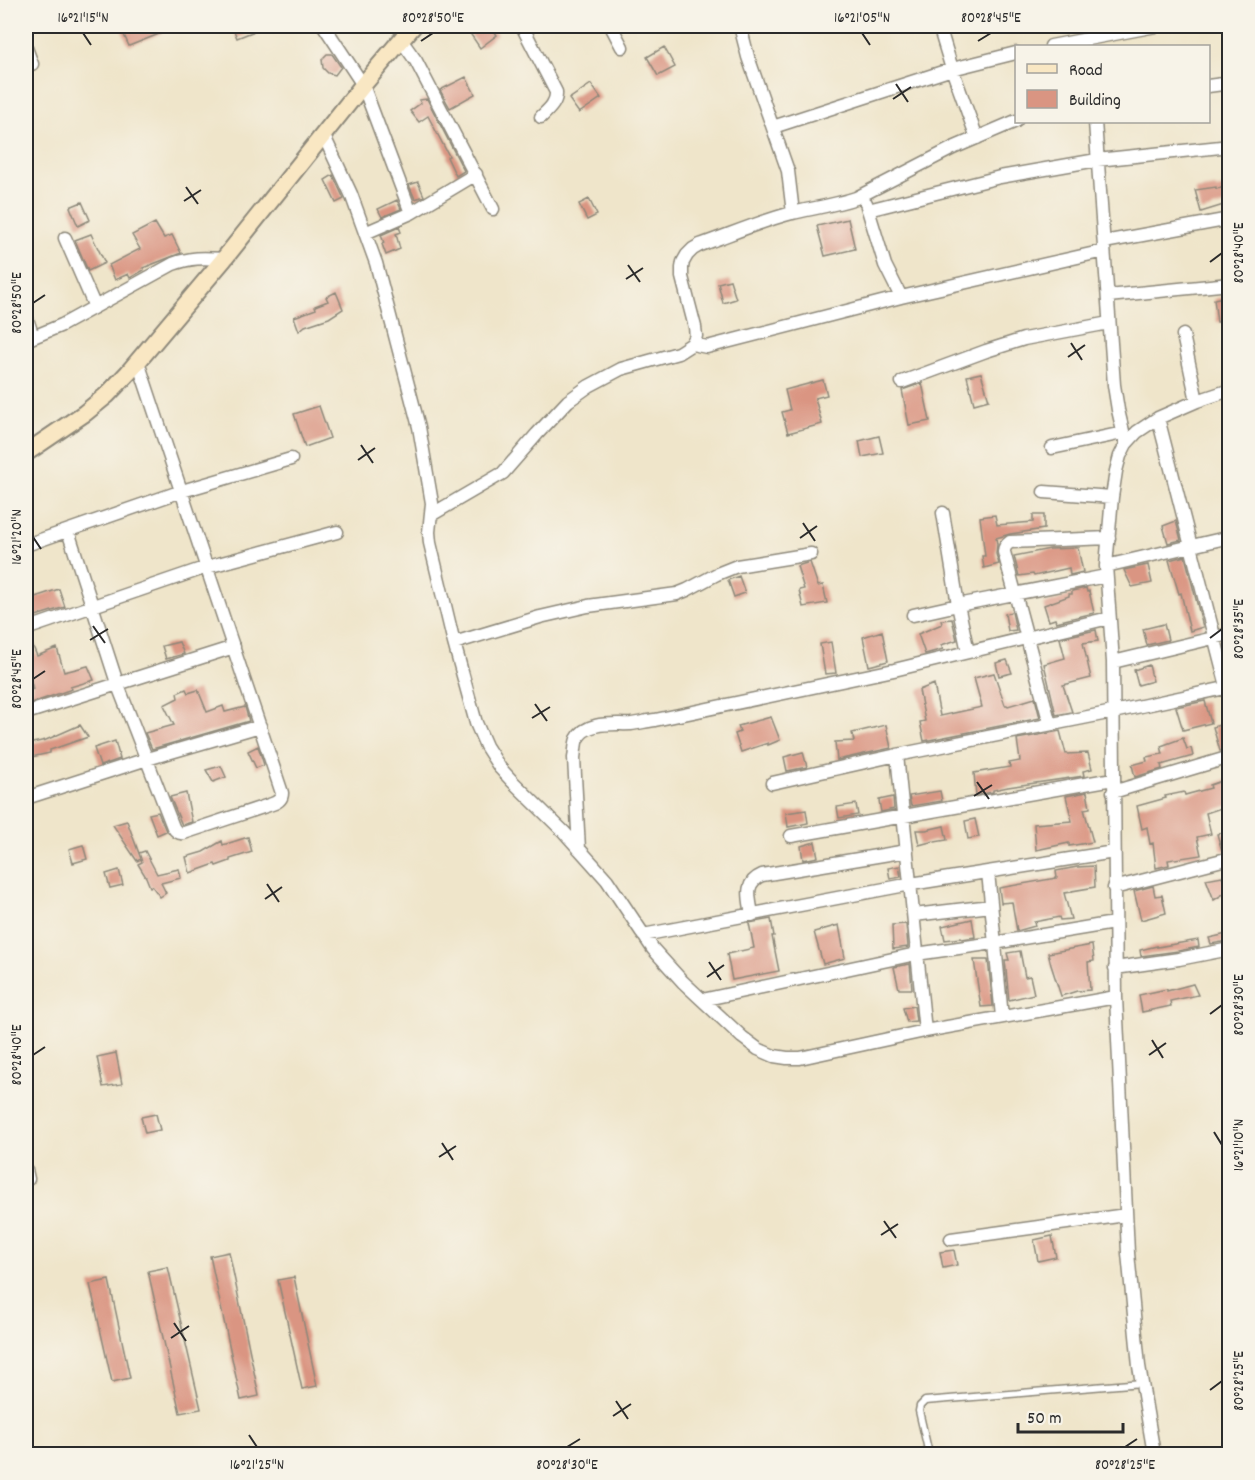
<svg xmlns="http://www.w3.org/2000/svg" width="1255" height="1480" viewBox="0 0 1255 1480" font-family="Dekko,sans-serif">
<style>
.building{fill:#da9582}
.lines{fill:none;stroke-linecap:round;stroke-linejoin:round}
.lane-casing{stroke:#8d887a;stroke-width:9}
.street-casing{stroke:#8d887a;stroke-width:15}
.secondary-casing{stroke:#8d887a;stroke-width:20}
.lane{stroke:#fff;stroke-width:6}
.street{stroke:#fff;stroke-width:12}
.secondary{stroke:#f9e7c3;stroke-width:16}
.ticks{fill:none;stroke:#2b2b2b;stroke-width:2}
.neatline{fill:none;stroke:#2b2b2b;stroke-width:2}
.ticks-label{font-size:15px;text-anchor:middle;fill:#2b2b2b}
</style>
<rect width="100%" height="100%" fill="#f7f3e8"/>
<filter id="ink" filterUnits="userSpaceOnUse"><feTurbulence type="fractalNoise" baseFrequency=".0167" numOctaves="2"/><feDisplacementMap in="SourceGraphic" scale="12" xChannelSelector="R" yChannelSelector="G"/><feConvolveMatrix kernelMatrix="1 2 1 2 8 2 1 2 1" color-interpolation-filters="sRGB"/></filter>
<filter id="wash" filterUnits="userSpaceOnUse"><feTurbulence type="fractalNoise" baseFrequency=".008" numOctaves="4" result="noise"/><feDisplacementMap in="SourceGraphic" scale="24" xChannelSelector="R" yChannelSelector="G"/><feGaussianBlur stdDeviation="1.35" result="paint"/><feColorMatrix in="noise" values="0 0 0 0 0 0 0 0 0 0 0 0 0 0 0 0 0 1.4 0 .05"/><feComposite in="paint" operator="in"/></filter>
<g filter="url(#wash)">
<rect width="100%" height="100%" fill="#efe5ca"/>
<g id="blocks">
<path class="building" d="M120 26H179L129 46Z
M232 26H267L237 38Z
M465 26H491L497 35 480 48Z
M664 47 675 67 658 76 647 57Z
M327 54H332L341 67 335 75 328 73 323 68 322 59Z
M466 77 475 94 450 108 440 90Z
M591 84 601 98 579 113 569 99Z
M427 99 464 171 456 176 447 157 449 156 428 116 419 122 410 111 421 103 419 100Z
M333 175 344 199 336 203 325 180Z
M418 182 424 196 415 199 409 185Z
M1230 186V203L1201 212 1195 190 1216 187V189Z
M589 199 597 215 587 220 579 204Z
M397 200 401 209 382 217 378 209Z
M82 202 90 220 78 226 70 207Z
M848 219 855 249 825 256 817 226Z
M155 223 164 238 172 235 181 253 143 268 144 270 130 278 128 274 115 280 109 265 140 249 132 235Z
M399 227 401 232 396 234 400 249 386 255 382 244 384 243 381 235Z
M91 234 105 263 88 271 75 240Z
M730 280 736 299 723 303 718 283Z
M336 292 343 309 329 318 305 326 299 331 294 317 316 309 315 306 328 301 326 297Z
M1228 296 1230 322H1217L1214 299Z
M981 373 989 400 974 404 967 376Z
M823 380 827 395 815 398 822 424 788 433 782 412 790 410 785 390Z
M922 383 930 421 909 425 902 390Z
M319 406 330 438 305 447 294 414Z
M879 436 883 453 862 457 859 441Z
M995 515 997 525 1033 522V515H1044V529L1010 534 996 538 997 544 996 554 999 564 984 568 982 556H985L980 517Z
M1176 521 1181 540 1168 543 1163 526Z
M1078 548 1083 572 1070 575 1069 568 1034 576 1033 574 1019 576 1014 556 1050 549Z
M1185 556 1203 627 1190 631 1181 593 1179 594 1169 560Z
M810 562 818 586 823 585 827 603 803 607 799 590 804 589 797 566Z
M1148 565 1152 583 1132 587 1124 570Z
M739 576 745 593 734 597 728 580Z
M1086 588 1087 592 1089 591 1094 613 1056 622 1055 619 1049 621 1044 605 1069 596V594H1072V591Z
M59 589 65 607 26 619V600Z
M1012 612 1016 630 1008 631 1005 614Z
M952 619 957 640 941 645 943 649 925 654 918 634 942 624 941 620Z
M1164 624 1168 640 1147 645 1143 629Z
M1096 630 1098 641 1083 643 1091 678 1063 685 1072 712 1056 715 1044 664 1065 658 1060 638Z
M882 631 888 661 869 666 863 637Z
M26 637H29L37 656 57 648 64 672 88 666 94 680 70 687 72 689 26 705V692L33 689 26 663Z
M179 642 184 654 166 659 162 646Z
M831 642 836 673 825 674 820 644Z
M1007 660 1012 673 999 676 996 663Z
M1149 665 1153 681 1138 685 1134 670Z
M994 673 1005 705H1007L1008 706 1035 698 1040 718 924 741 920 722 925 721 919 690 934 684 940 716 982 707 974 678Z
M186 689 188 693 198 690 207 712 223 706 225 712 245 707 249 721 152 749 145 733 174 725 164 705 178 698 177 693Z
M1205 701 1211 723 1183 730 1176 707Z
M771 717 780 740 768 745V743L741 752 735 734 740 732 738 726Z
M1230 722V749L1220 751 1213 727Z
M80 725 88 737 50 750V753L31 757 28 744 46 740Z
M886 725 891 748 837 760 835 742 854 741 852 733Z
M1060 731 1066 754 1088 753 1092 769 1083 771 1084 776 1008 787 993 790V792L976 795 974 773 1010 767 1009 763 1020 761 1017 739Z
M1183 738 1187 749 1191 748 1193 756 1161 765 1162 769 1135 777 1132 765 1147 761 1146 757 1163 754 1161 746Z
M115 741 120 759 100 766 94 748Z
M258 746 264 765 256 768 248 751Z
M803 752 807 767 787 771 784 757Z
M221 766 226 777 213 782 206 770Z
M1230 778V805L1206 813 1211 834 1197 837 1201 855 1168 860 1169 865 1156 868 1153 843 1150 844 1147 827 1142 829 1137 806 1166 798 1165 796 1184 792 1185 795 1211 788 1210 785Z
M940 791 942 801 911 806 909 796Z
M1087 792 1090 808 1084 809 1093 842 1069 846V843L1036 850 1034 824 1072 821 1066 796Z
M186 793 192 822 182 825 170 797Z
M893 797 894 809 881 812 879 800Z
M856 804 858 815 839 818 837 807Z
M806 810 808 823 788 827 786 813Z
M158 812 166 831 157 835 149 814Z
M975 819 979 837 968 839 965 821Z
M127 821 141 859 137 861 113 825Z
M944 826 947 840 935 842 934 841 919 845 916 830H926Z
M1230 831V850L1222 851 1217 834Z
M248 837 252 852 230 859V861L216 866 215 864 190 873 186 857 203 852 222 841 223 845Z
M815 842 818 857 803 860 801 846Z
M83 845 87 859 73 863 69 849Z
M145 851 157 874 179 869 181 878 161 883 166 893 160 897 152 886 150 887 146 877 138 864 142 862 139 853Z
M899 866 901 877 890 879 888 868Z
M1094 866 1095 887 1072 891V892L1064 893 1071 919 1060 920 1059 917 1034 922 1035 926 1017 931 1012 902 1001 903 999 888 1057 878 1056 871 1077 867Z
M119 870 123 885 110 888 106 874Z
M1222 876 1228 891 1214 900 1206 879Z
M1153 886 1155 896 1162 895 1166 913 1141 920 1134 891Z
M771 919 774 936H772L779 971 732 980 727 954 754 948 749 923Z
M972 919 975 937 962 939 961 938 945 940 942 926Z
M906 924 908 947 893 949 892 925Z
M839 925 845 958 823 964 814 932Z
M1227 934 1228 941 1211 944 1209 938Z
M1198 940 1199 947 1178 951 1141 956 1140 950 1157 946V947Z
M1092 945 1094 961 1088 962 1090 990 1077 991 1061 996 1051 965 1048 953Z
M1020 951 1025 977 1030 976 1034 994 1009 1000 1005 960H1009L1007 953Z
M974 960H988L993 1006 981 1007Z
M910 964 912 989H899L894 967Z
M1193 984 1198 995 1170 1001 1171 1006 1142 1012 1139 995 1167 989V991Z
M914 1006 916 1021 907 1022 903 1008Z
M116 1053 122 1084 103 1087 97 1057Z
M156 1114 160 1130 145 1133 141 1117Z
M1052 1236 1056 1257 1038 1261 1034 1240Z
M954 1250 957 1265 943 1268 940 1252Z
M229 1252 259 1396 241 1400 210 1256Z
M168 1267 201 1409 180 1413 148 1271Z
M294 1277 317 1386 302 1389 278 1280Z
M109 1280 130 1378 112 1382 90 1284Z"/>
</g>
</g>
<g filter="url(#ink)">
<use href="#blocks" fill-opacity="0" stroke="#8d887a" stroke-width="1.5"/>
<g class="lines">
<g class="lane-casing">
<path id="lane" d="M929 1454 919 1411 920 1406 925 1401 1142 1383"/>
</g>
<g class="street-casing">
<path id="street" d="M324 26 363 85 411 213
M522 26 556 92C557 103 548 110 541 117
M611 26 622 47
M740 26 748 57 788 171 793 213
M939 26 952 69 977 138
M401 40 416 61 493 209
M1051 46 1156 26
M26 48 32 64
M1208 86 1230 83
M1095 122 1114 385 1118 410 1126 444
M773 127 952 69 1016 53
M323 134 351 194 376 263 419 427 432 503 429 532 430 543 454 643 476 723 486 746 500 768 512 781 564 832 607 880 653 949 683 982 742 1037 758 1049 774 1056 787 1058H800L925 1031 1116 997
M866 203 885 265 901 297
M868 210 1000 177 1097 160 1230 146
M365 233 411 213 476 174
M65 238 95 307
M1104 242 1230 219
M1108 296 1230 284
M26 316 33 337
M1183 335 1197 401
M26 340 62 325 173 264C192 257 204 258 224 259
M692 344 707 347 901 297 1104 251
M902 382 986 351 1024 339 1109 323
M1158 418 1229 694
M1052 448 1123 433
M1044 492 1112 497
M943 513 958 605 968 652
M431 515 503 473 537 434 568 401 589 386 621 369 678 353 692 344 696 336 695 327 682 277V268L683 262 687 255 693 249 700 245C731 234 761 221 792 213 814 208 835 205 856 198L953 148 1016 121
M68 531 117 683 173 827C176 832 179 834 184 833L272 804C278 802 282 799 282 793L138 362
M26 545 182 491 291 459
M1106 566 1230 537
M913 615 958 605 1106 576
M26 629 207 567 337 532
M454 643 540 617 588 606 677 594 687 590 717 574 737 566 811 554
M1113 662 1230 634
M26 713 234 647
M1050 724 1004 552C1004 547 1006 545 1010 542L1109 538
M897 755 925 1031
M772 783 897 755 1113 712 1230 687
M1113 792 1230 757
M26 798 147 759 260 726
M791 836 1113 779
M579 849 574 758C575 752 575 744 577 739 587 720 615 725 631 724 639 723 647 721 655 720L894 670 1109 618
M988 872 1002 1017
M1114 888 1230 858
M752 915C750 899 743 883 762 875L907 851
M914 915 991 906
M643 935 911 884 1114 852
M1115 968 1179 959 1230 949
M702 1000 916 954 994 943 1114 923
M26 1170 28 1179
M951 1239 1126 1215
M1154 1454 1139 1366 1128 1253 1116 997 1113 662 1106 566 1112 497 1116 471 1120 456 1126 444 1137 432 1158 418 1197 401 1230 390"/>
</g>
<g class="secondary-casing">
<path id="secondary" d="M26 453 85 413 107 395 128 373 224 259 363 85 413 26"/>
</g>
<use href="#lane" class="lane"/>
<use href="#street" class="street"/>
<use href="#secondary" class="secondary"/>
</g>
</g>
<path class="ticks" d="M83 33 91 45M862 33 870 45M421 41 433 33M978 41 991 33M896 84 908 102M893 99 911 87M186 187 198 204M184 201 201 190M1210 262 1222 253M628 265 640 282M626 279 643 268M33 303 45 295M1071 343 1082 360M1068 357 1085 345M361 445 373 463M358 460 375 448M803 523 815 541M33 537 41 549M800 538 817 526M93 626 105 643M1210 638 1222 629M90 640 108 629M33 679 45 671M535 704 547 721M532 718 550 707M977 782 989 799M974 796 992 785M267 884 279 902M265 899 282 887M709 962 721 980M707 977 724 965M1210 1014 1222 1005M1152 1040 1163 1058M33 1055 45 1047M1149 1055 1166 1043M1214 1132 1222 1145M442 1143 453 1160M439 1157 456 1146M884 1221 896 1238M881 1235 898 1224M174 1323 186 1341M171 1338 189 1326M1210 1390 1222 1381M616 1401 628 1419M613 1416 631 1404M249 1435 257 1447M567 1447 580 1439M1125 1447 1137 1439"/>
<rect width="1255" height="1480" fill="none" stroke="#f7f3e8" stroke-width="66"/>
<rect x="1015" y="45" width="195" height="78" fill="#f7f3e8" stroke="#a5a39c" stroke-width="1.5"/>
<rect x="1027" y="64" width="30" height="9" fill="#f9e7c3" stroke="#a5a39c" stroke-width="1.5"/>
<text x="1069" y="75" font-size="18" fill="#2b2b2b">Road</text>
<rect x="1027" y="90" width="30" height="18" fill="#da9582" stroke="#a5a39c" stroke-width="1.5"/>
<text x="1069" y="105" font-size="18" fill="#2b2b2b">Building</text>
<path d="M1018 1423v9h105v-9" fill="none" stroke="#2b2b2b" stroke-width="3"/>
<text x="1027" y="1423" font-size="18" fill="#2b2b2b" stroke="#f7f3e8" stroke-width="4.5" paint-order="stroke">50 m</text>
<rect x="33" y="33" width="1189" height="1414" class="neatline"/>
<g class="ticks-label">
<text x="83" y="22">16°21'15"N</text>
<text x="433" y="22">80°28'50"E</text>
<text x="862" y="22">16°21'05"N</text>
<text x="991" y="22">80°28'45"E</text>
<text transform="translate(1238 253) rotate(-90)" y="5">80°28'40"E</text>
<text transform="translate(16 303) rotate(-90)" y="5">80°28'50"E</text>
<text transform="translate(16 537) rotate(-90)" y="5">16°21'20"N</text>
<text transform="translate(1238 629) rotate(-90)" y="5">80°28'35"E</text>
<text transform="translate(16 679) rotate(-90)" y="5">80°28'45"E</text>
<text transform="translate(1238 1005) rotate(-90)" y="5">80°28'30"E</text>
<text transform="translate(16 1055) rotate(-90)" y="5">80°28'40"E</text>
<text transform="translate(1238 1145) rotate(-90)" y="5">16°21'10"N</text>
<text transform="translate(1238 1381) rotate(-90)" y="5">80°28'25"E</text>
<text x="257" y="1469">16°21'25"N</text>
<text x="567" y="1469">80°28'30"E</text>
<text x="1125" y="1469">80°28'25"E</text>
</g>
</svg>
